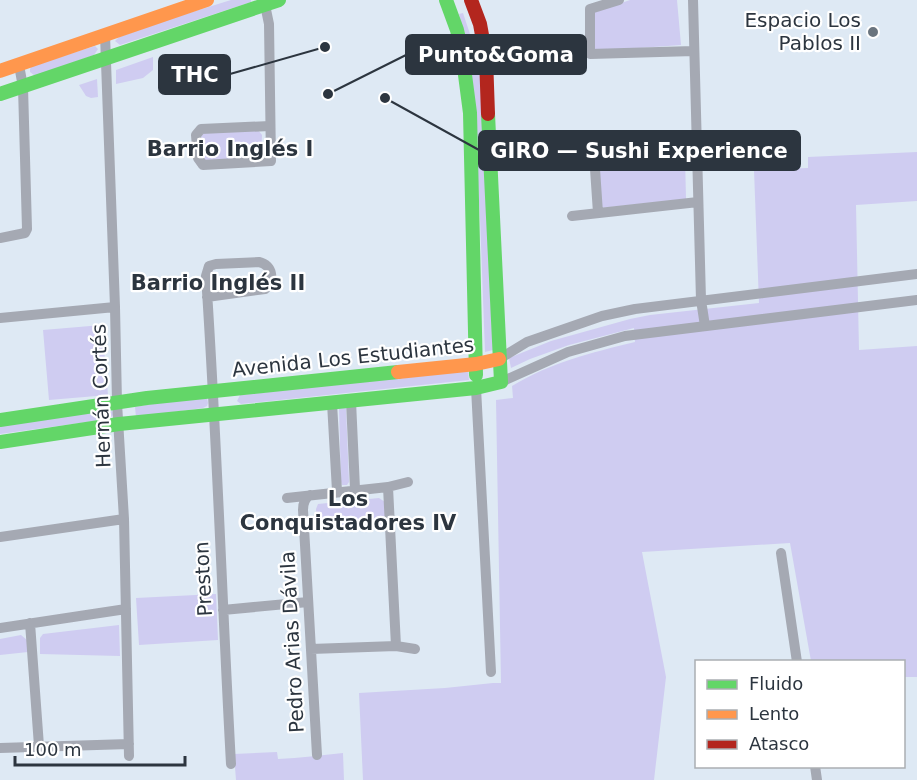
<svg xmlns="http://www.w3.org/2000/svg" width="917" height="780" viewBox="0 0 917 780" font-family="'DejaVu Sans',sans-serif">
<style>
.green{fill:#cfccf1}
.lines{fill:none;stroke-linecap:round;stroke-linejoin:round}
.street{stroke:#a5a9b3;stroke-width:10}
.fast{stroke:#63d668;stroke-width:14}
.slow{stroke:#ff974d;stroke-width:14}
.jam{stroke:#b3261e;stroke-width:14}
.poi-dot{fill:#6a747e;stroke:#fff;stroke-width:2}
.labels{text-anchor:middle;stroke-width:4.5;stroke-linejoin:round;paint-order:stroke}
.poi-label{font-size:20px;fill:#2c353f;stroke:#fff;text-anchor:end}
.street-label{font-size:20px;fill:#2c353f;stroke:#fff}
.neighbourhood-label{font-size:21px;font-weight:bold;fill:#2c353f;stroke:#fff}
.leader{fill:none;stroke:#2c353f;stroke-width:2}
.callout-dot{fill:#2c353f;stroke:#fff;stroke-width:2}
.callout{fill:#2c353f;stroke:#2c353f;stroke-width:2}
.callout-label{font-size:21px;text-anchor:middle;font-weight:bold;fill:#fff}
</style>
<rect width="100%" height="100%" fill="#dee9f4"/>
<path class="green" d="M231 0H251V2L120 45 115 41 119 37 173 18Z
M630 0H677L681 45 598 51 594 49 593 16 595 12Z
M463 13 476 52 480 76 493 350 485 352 480 218 472 79 459 14Z
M95 46 98 49 94 55 35 76 30 72V69L32 66Z
M153 57V70L143 78 116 84V70Z
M97 79 98 97 91 98 86 96 79 85Z
M258 130 262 135 261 158 204 161 201 157 200 136 203 132Z
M917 152V201L856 205 859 350 917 346V677H904V662L811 661 790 543 642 552 666 677 654 780H363L359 693 445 688 493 683H501L496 400 513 398 512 386C552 362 590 353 635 342L634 328 569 345 530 359 511 368 509 358 551 341 630 319 650 315 759 303 754 170 808 168V157Z
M685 156 686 199 602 208 598 159Z
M102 325 108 395 49 400 43 330Z
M468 370 469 380 241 404 237 401 240 395Z
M207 398 208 403 207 406 203 408 136 417 135 407 164 402Z
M339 408H346L349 482 347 485H342L341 482Z
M111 410 114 414 109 419 0 434V425Z
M379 498 385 502V525L317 528 316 509 318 504Z
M216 594 218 640 139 645 136 598Z
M119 625 120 656 40 654V638L43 634Z
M21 635 27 640 28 652 0 655V639Z
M277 752 278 759C300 758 321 755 343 753L344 780H236L234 754Z"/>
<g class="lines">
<path class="street" d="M264 0 269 24 271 161 203 165 198 158 196 135 201 129 270 126
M619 0 590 9V54L694 51
M693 0 701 300 705 326
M105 35 115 307 117 403 124 519 129 756
M594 154 598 213
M573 156 594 154 697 152
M572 216 698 202
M0 238 25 233 27 229 23 87 19 65
M207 297 265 289C275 281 273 265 259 262L216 264 209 266 206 276C217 439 222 602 231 764
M0 318 115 307
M499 359 527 342 602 316 635 309 917 274
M501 382 568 352 625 336 917 300
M476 388 491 672
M351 401 355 489
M332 403 337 491
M388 487 396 646
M310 495C305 498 303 503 303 510L317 755
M287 498 388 487 408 482
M0 537 124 519
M781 553 797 662
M223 610 308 602
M30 623 39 746
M0 628 126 609
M311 649 396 646 415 649
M0 748 129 744
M815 766 817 780"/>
<path class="fast" d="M446 0 457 30 462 52 470 113 476 375
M0 94 279 0
M0 420 147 398 398 372
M0 442 119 424 476 388 501 382 488 114"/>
<path class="slow" d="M0 71 207 0
M398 372 476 364 499 359"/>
<path class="jam" d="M471 0 480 24 486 57 488 114"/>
</g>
<circle class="poi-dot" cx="873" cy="32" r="6"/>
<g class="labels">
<g class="poi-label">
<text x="861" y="27">Espacio Los<tspan x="861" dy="23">Pablos II</tspan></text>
</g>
<g class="street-label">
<text transform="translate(353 357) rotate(-6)" y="7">Avenida Los Estudiantes</text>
<text transform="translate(101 396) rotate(-92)" y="7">Hernán Cortés</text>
<text transform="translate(203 579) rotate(-93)" y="7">Preston</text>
<text transform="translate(292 642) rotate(-93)" y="7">Pedro Arias Dávila</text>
</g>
<g class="neighbourhood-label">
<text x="230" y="156">Barrio Inglés I</text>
<text x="218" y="290">Barrio Inglés II</text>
<text x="348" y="506">Los<tspan x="348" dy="24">Conquistadores IV</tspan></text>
</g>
</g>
<path class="leader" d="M328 94L406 55M325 47L230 74M385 98L479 150"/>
<g class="callout-dot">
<circle cx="328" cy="94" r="6"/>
<circle cx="325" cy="47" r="6"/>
<circle cx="385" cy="98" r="6"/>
</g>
<g class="callout">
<rect x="406" y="35" width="180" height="39" rx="6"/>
<rect x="159" y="55" width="71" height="39" rx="6"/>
<rect x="479" y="131" width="321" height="39" rx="6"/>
</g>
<g class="callout-label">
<text x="496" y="62">Punto&amp;Goma</text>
<text x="195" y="82">THC</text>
<text x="639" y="158">GIRO — Sushi Experience</text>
</g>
<rect x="695" y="660" width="210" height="108" fill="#ffffff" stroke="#abaeb2" stroke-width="1.5"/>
<rect x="707" y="680" width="30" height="9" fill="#63d668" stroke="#abaeb2" stroke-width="1.5"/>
<text x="749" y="690" font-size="18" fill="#2c353f">Fluido</text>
<rect x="707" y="710" width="30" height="9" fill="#ff974d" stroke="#abaeb2" stroke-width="1.5"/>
<text x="749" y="720" font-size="18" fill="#2c353f">Lento</text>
<rect x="707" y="740" width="30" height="9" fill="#b3261e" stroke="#abaeb2" stroke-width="1.5"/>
<text x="749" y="750" font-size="18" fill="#2c353f">Atasco</text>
<path d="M15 756v9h170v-9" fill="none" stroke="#2c353f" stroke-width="3"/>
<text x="24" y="756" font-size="18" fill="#2c353f" stroke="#ffffff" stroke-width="4.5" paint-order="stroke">100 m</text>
</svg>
